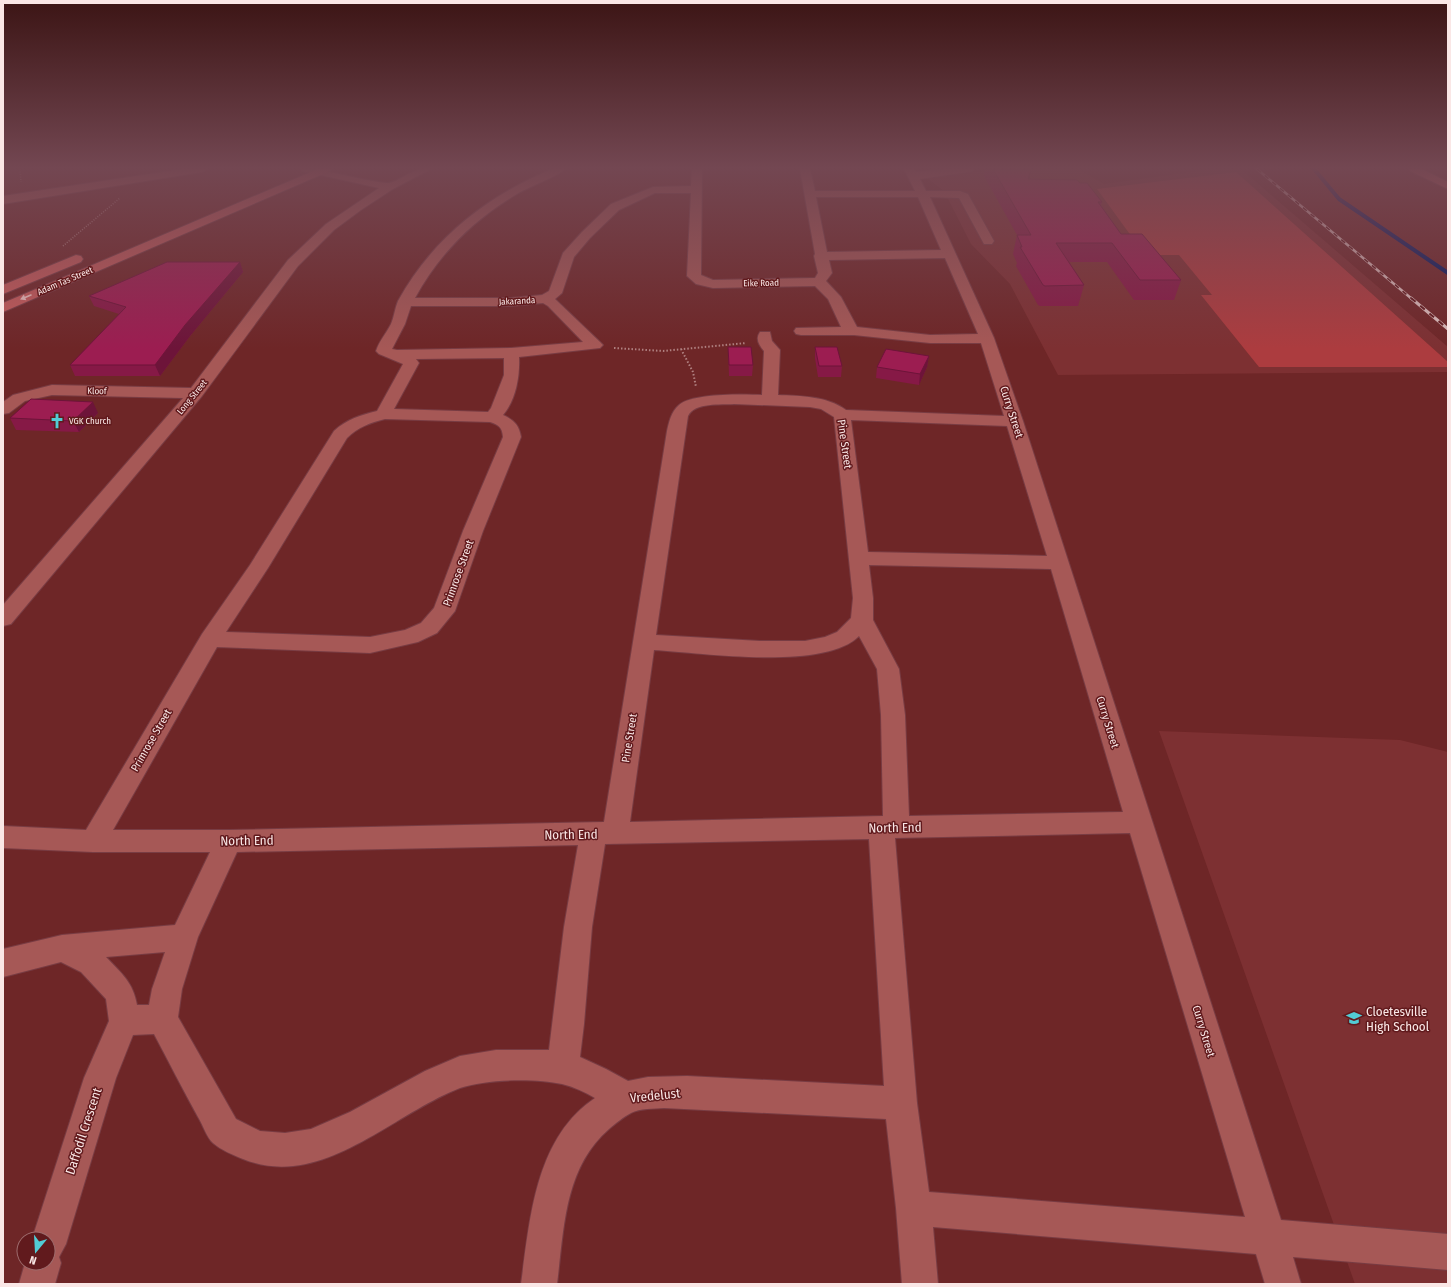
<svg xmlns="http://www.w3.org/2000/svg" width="1451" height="1287" viewBox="0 0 1451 1287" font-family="'Fira Sans Condensed',sans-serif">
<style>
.built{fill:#7d3032}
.green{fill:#ac3c3f}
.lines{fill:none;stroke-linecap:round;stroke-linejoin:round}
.stream{stroke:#001a63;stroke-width:4}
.minor-casing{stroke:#783c43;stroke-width:2}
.major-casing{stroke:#783c43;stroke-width:2}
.path-far1{stroke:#b08181;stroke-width:1.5;stroke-dasharray:1 1.5;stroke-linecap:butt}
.path{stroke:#b08181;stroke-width:2;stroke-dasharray:1.5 2;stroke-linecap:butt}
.minor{fill:#a65856;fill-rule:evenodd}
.major{fill:#c45b5b;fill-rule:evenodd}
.rail-far1-casing{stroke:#ddbfbe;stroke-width:2.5}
.rail-casing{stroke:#ddbfbe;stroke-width:3}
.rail-far1{stroke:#611a1d;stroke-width:1.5;stroke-dasharray:5;stroke-linecap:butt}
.rail{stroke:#611a1d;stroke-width:2;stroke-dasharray:6;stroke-linecap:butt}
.wall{fill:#861946}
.shaded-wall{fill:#6d1439}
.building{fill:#9c1d51;stroke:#6d1439}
.oneway{fill:#ecc4c3}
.labels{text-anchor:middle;stroke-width:3;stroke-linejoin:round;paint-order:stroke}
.far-street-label{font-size:9px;fill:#fae7e6;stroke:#611a1d}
.far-poi-label{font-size:9px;fill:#fae7e6;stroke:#611a1d;text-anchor:start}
.street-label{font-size:11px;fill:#fae7e6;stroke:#611a1d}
.near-street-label{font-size:13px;fill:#fae7e6;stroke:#611a1d}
.near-poi-label{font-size:13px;fill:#fae7e6;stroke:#611a1d;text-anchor:start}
</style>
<rect width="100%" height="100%" fill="#6e2627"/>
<path class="built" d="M1000 169H1078L1104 184 1213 169H1241L1448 347V372L1058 375 1010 284 971 244 944 191 927 178Z
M1159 731 1400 740 1448 752V1284H1355Z"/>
<path class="green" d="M1236 172 1448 362V367H1259L1201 295H1212L1179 255H1145L1097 189Z"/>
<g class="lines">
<path class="stream" d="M1314 169 1339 199 1448 273"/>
<g class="minor-casing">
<path id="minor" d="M183 169H207L202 172 3 204V196Z
M301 169C330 169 357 180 386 183 398 184 412 166 431 169L393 189 361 210 334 230 298 266 202 396 11 624 3 626V605L183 398 52 395 25 401 9 413 3 414V402L13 395 52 385 191 388 288 260 326 224 379 188 302 171Z
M552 169H565C561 175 526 188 517 194 473 220 439 254 415 298H511L542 295 549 291 563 253 582 232 611 204 653 187 691 186 692 169H702L701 275 713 280 815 278 818 273 814 256 815 254 800 169H810L815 191H915L904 169H914L916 172 946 169H974L973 171 969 172 920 179 926 191H960L968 194 994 241 992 244H984L959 198 930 197 994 338 1023 421 1281 1220 1448 1234V1270L1293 1257 1301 1284H1265L1256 1254 933 1227 938 1284H902L896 1208 886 1119 664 1108C654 1109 640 1108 631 1113 623 1117 615 1124 609 1129 564 1168 564 1229 557 1284H521C530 1219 535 1138 595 1098 585 1092 574 1087 562 1084 535 1078 486 1079 460 1088 392 1114 321 1191 243 1159 233 1155 221 1150 213 1143 207 1138 203 1125 198 1117 183 1090 169 1062 154 1034L133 1035 116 1078 66 1244 59 1257 61 1263 55 1284H19L25 1263H48V1239H32L84 1078 109 1021 106 999 81 972 61 962 3 977V949L62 935 175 925 210 852H93L3 848V826L86 830 202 634 250 565 334 431C347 419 361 415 377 411L403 364 379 354 376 351C379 341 386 334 391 324 394 317 395 308 398 301 432 239 487 196 552 169ZM655 193H691L687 276 696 284 713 288 815 286 828 299 841 327 796 328 794 331 796 334 801 335H854L930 343H981L1004 416 846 410C827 396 801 396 778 395L780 350 772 341 770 332H760C755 339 759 345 764 351L762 395C744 394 692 393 679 405 671 412 669 422 667 431L604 822 229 830H113L217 647 370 653 418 642 437 633 455 611 483 531 521 437C519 425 514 420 503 415 516 400 520 376 519 357L600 348 603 345 600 342 555 299 562 293 574 257 590 238 619 210ZM816 197H918L941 250 827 252ZM945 258 978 334 930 335 857 327 841 297 826 281 832 273 829 260ZM543 303 548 306 583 342 511 348 397 350 392 349 405 324 411 306H511ZM504 358V375L491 408 488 412 394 409 419 363 416 359ZM734 404 810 407 821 409 834 417 853 598 851 618 837 632 825 637 805 641H760L656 635 688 416C695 402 721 405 734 404ZM385 419 490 422C499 425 502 427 503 437L463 531 434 608 421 623 405 630 370 637 226 632 268 568 347 438C358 427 370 423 385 419ZM851 420 1007 426 1047 556 868 552ZM869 565 1051 569 1123 812 909 816 905 715 899 669 873 620V598ZM859 636 877 669 881 715 883 816 630 822 654 650C703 653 825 671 859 636ZM1130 833 1245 1217 929 1192 917 1103 895 838ZM869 839 884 1086 687 1076 648 1077 628 1081 606 1069 580 1057 584 1024 592 927 605 844ZM578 845 564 927 549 1050H496L460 1056 425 1071 350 1112 311 1129 285 1133 260 1131 236 1119 178 1017 182 989 198 937 237 852ZM165 952 152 989 149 1005H137C133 982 122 974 106 957Z"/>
</g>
<g class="major-casing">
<path id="major" d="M318 169H331L330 171 3 312V303Z
M1409 169H1422L1448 182V189L1410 171Z
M76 255 81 256 83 259 81 262 3 294V285Z"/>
</g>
<path class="path-far1" d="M20 169 21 182
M63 246 120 198"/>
<path class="path" d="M614 348 663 351 746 343
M681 349 693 372 696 387"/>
<use href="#minor" class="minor"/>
<use href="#major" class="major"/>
<g class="rail-far1-casing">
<path id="rail-far1" d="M1257 169 1412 299"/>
</g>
<g class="rail-casing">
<path id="rail" d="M1411 298 1448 329"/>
</g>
<use href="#rail-far1" class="rail-far1"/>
<use href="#rail" class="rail"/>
</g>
<path class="wall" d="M985 169H1031L1029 179 1080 183 1102 202 1101 205 1121 234 1181 280 1174 300H1134L1107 262H1069L1084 285 1078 306H1040L1038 305 1016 266 1017 263 1013 254 1017 235 984 176Z
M240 262 243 272 190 336 160 376H75L70 365 119 314 94 306 89 296Z
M728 347 753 365 752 376H729Z
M815 347 842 366 841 377H818L815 358Z
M929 356 927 367 919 385 876 378 877 367Z
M98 413 79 432 16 430 10 418Z"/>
<path class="shaded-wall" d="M1031 169 1029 181 1028 179Z
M240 262 243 272 190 336 160 376 155 365 185 325Z
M929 356 927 367 919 385 920 374Z
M93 402 98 413 79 432 73 421Z"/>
<path class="building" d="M993 169H1031L1028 179 1077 180 1080 183H1087L1102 202H1098L1121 234H1142L1181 280H1140L1112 243H1056L1084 285 1045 286 1043 285 1020 247H1022L1017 235H1031Z
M167 262H240L185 325 155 365H70L126 307 89 296Z
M728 347H751L753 365H729Z
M815 347H837L842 366H819Z
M886 349 929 356 920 374 877 367Z
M31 399 93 402 73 421 10 418Z"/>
<defs><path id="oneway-solid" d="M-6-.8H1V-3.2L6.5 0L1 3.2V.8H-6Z"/></defs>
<use class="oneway" href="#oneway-solid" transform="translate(26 297) rotate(157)"/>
<linearGradient id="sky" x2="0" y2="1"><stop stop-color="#3c1515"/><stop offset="0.48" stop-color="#734752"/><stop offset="1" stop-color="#734752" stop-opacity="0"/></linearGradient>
<rect width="1451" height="349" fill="url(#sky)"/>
<defs>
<g id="church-bare" transform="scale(1.2)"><path d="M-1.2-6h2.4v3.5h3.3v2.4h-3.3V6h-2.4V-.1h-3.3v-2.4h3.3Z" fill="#52ccd5" stroke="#611a1d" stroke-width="2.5" paint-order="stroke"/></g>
<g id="school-bare" transform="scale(1.2)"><path d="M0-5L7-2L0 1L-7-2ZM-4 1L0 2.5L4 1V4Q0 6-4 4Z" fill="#52ccd5" stroke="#611a1d" stroke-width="2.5" paint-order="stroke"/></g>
</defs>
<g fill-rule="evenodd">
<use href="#church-bare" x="57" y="421"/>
<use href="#school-bare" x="1354" y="1018"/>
</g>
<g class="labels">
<g class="far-street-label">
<text transform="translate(65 281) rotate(-23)" y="3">Adam Tas Street</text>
<text transform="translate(761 283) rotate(-1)" y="3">Eike Road</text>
<text transform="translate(517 301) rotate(-3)" y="3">Jakaranda</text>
<text transform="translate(97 391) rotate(1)" y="3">Kloof</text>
<text transform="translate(192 397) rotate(-51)" y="3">Long Street</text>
</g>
<g class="far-poi-label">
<text x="69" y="424">VGK Church</text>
</g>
<g class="street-label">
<text transform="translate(1012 412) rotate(72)" y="4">Curry Street</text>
<text transform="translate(845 444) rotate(82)" y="4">Pine Street</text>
<text transform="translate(458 573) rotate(-70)" y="4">Primrose Street</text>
<text transform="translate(1108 722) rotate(73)" y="4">Curry Street</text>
<text transform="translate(629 738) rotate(-81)" y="4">Pine Street</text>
<text transform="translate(151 740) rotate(-60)" y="4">Primrose Street</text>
<text transform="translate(1204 1031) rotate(73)" y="4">Curry Street</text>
</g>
<g class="near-street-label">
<text transform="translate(895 827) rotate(-1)" y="5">North End</text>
<text transform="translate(571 834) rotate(-1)" y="5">North End</text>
<text transform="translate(247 840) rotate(-1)" y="5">North End</text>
<text transform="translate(655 1095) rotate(-6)" y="5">Vredelust</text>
<text transform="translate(83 1131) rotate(-72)" y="5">Daffodil Crescent</text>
</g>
<g class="near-poi-label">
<text x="1366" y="1016">Cloetesville<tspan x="1366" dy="15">High School</tspan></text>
</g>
</g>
<rect width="1451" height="1287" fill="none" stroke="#fae7e6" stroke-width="8"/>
<g transform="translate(36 1251) rotate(198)"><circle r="19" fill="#611a1d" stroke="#9e6c6d"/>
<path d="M0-3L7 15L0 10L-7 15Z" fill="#52ccd5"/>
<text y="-6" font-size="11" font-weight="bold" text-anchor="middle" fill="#fae7e6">N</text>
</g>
</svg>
